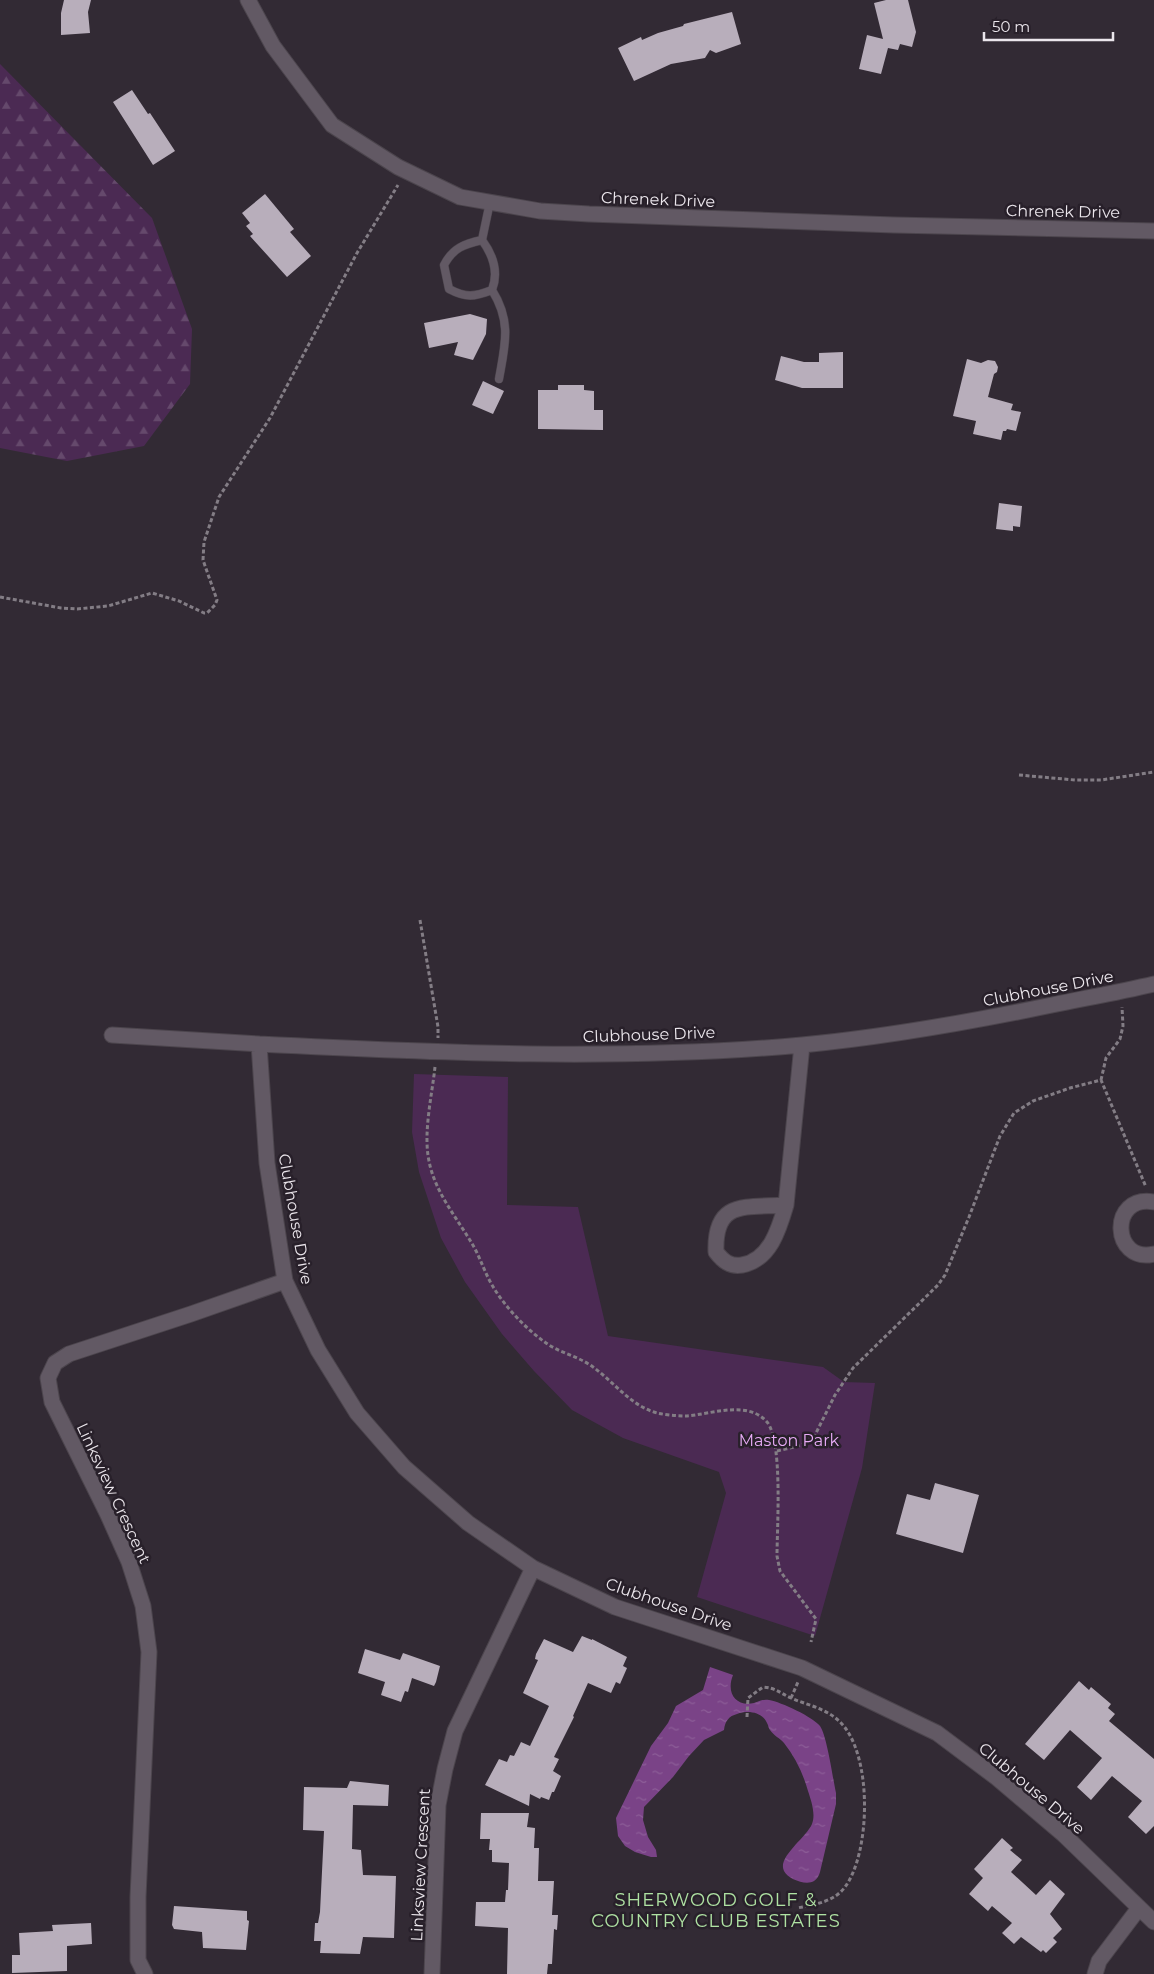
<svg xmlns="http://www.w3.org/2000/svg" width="1154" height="1974" viewBox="0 0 1154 1974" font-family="Montserrat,sans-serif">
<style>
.forest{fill:url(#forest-firs)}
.park{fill:#4b2a53}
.water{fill:url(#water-ripples)}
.building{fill:#b8aebb}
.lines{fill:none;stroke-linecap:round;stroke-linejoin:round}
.lane-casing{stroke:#4c454d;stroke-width:9}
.street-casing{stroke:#4c454d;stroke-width:17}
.path{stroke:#837d85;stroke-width:3;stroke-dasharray:4 2.5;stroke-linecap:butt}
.lane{stroke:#625964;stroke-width:8}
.street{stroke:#625964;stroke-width:15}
.labels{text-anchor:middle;stroke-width:5;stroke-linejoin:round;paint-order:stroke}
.street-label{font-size:16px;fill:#ebe6ec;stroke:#28202a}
.park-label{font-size:16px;fill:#e8abf7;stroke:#28202a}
.neighbourhood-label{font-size:18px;letter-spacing:1px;fill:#afe2a3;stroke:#28202a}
</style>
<defs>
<pattern id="forest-firs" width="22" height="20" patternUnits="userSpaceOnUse" patternTransform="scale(1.25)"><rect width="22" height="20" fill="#4b2a53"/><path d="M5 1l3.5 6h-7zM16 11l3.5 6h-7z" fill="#65496c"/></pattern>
<pattern id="water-ripples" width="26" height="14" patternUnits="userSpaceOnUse" patternTransform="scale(1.25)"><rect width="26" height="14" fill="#7a4387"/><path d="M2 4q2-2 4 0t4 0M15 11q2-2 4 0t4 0" fill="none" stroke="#8d5e98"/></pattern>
</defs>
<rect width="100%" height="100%" fill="#322a34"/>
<path class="forest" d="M0 64 152 218 192 329 190 384 144 446 67 461 0 448Z"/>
<path class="park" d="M414 1074 508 1077 507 1205 578 1207 608 1336 823 1367 844 1382 875 1383 862 1468 815 1636 697 1597 726 1493 719 1472 623 1438 572 1410 534 1371 502 1334 465 1282 441 1238 419 1172 412 1132Z"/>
<path class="water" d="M710 1667 733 1675C726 1692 735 1707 754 1703 760 1701 763 1699 769 1700 781 1702 813 1717 820 1726 827 1736 833 1779 836 1793V1804L820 1872C819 1876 817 1879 814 1881 806 1886 788 1879 784 1871 777 1857 806 1838 812 1824 816 1814 811 1800 808 1791 803 1773 795 1757 784 1743 780 1738 774 1736 770 1730 768 1727 769 1727 767 1723 762 1712 748 1710 737 1714 729 1716 725 1721 724 1730L704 1740 689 1756 673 1777 644 1807 643 1820 648 1837 656 1850 657 1857H651L635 1852 625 1846 618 1836 616 1818 651 1746 668 1723 676 1706 703 1690Z"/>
<path class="building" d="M64 0H91L88 12 90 33 61 35V13Z
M886 0H908L916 32 912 47 900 44 898 50 888 48 881 74 859 69 867 35 883 39 874 3Z
M732 12 741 44 716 53 710 50 705 58 671 64 634 81 618 48 641 37 642 40 658 33 683 26 684 24Z
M132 90 148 114 150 113 175 151 153 165 113 102Z
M265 194 294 229 290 232 311 256 287 277 250 236 253 234 246 226 250 223 242 213Z
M470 314 487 319 486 334 473 360 454 355 458 342 429 348 424 323Z
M843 352V388H802L775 380 781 356 804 362H819V353Z
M967 359 981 363 988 360 995 361 998 367 997 372 994 374 988 397 1013 404 1011 410 1021 412 1016 431 1007 429 1006 431H1003L1001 440 973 434 976 421 953 416Z
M483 381 504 391 493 414 472 405Z
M558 385H584V390L594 391V410H603V430L538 429V390H558Z
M999 503 1022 506 1020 527 1013 526V531L996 529Z
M935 1483 979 1495 963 1553 896 1534 907 1494 930 1500Z
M582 1636 592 1640V1639L627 1657 623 1666 627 1668 620 1684 616 1682 611 1693 588 1683 573 1716 574 1717 554 1757 559 1759 553 1771 561 1776 554 1792H552L549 1800 541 1797 540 1799 530 1794 529 1806 485 1785 499 1759 507 1762 510 1755 514 1756 521 1742 530 1746 549 1706 523 1693 538 1660 535 1659 536 1654 544 1639 573 1652Z
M365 1649 400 1660 403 1653 440 1666 436 1682 434 1686 412 1678 408 1692 405 1691 401 1702 381 1695 385 1682 358 1673Z
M1079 1681 1089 1690 1091 1687 1111 1704 1108 1708 1115 1714 1109 1721 1154 1759V1826L1146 1834 1128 1817 1142 1801 1112 1776 1091 1800 1077 1787 1102 1758 1070 1730 1044 1760 1025 1744Z
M350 1781 389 1785 388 1806 353 1805 352 1849 361 1850 363 1875 396 1876 394 1938 363 1937 360 1954 320 1953 321 1941H314L315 1923H318L320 1912 324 1831 303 1830 304 1787 347 1788Z
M481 1813H529L527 1827 535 1828 534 1848H539L538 1881H554L552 1915H558L557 1930 554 1929 552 1964H548L547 1974H507L508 1928 475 1926 476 1902H505L506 1890H508L509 1863 492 1862V1850H489L490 1839H480Z
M1002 1838 1013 1848 1010 1850 1022 1860 1011 1872 1036 1895 1050 1880 1065 1894 1050 1914 1062 1929 1053 1938 1057 1942 1046 1953 1043 1950 1041 1952 1021 1937 1014 1944 1002 1933 1012 1923 992 1906 988 1911 969 1894 983 1878 974 1869Z
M174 1906 247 1911V1920L249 1921 246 1950 203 1948 202 1932 174 1929 172 1925Z
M91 1923 92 1944 67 1946V1971L12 1973V1955H20L19 1933 53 1931 52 1925Z"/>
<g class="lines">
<g class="lane-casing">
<path id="lane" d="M482 240C493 255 499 272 492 290 474 297 466 298 449 289L444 265C453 248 464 244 482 240L490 202
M492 290C512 322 505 345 499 379"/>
</g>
<g class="street-casing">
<path id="street" d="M248 0 273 46 332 125 398 167 460 197 540 211 589 214 894 225 1154 231
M1154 984C1120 992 1086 998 1052 1005 970 1022 886 1037 802 1045 622 1061 440 1053 259 1044L267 1163 285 1281 318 1350 357 1413 404 1467 468 1523 533 1568 615 1607 802 1668 937 1733 997 1778 1063 1834 1154 1922
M112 1035 259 1044
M1154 1202C1108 1194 1112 1264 1154 1254
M786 1205C746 1208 714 1199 716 1252 723 1261 730 1267 742 1265 770 1260 779 1229 786 1205L802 1045
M145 1974 138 1960V1897L149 1652 143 1606 129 1562 108 1515 52 1402 48 1378 55 1363 69 1354 191 1314 285 1281
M432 1974 438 1805 445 1769 455 1731 533 1568
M1095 1974 1099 1961 1139 1908"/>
</g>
<path class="path" d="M0 597 61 608 77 609 108 606 152 593 179 601 204 613H207L215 605 217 600 203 560 204 542 219 497 270 418 357 253 398 185
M1019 775 1075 780H1101L1154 772
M420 920 438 1027V1038
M435 1067C432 1095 423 1133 429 1161 435 1193 458 1219 474 1247 481 1260 485 1273 492 1285 505 1307 525 1328 546 1343 560 1353 578 1356 593 1367 614 1382 631 1406 657 1413 666 1415 677 1416 687 1416 711 1414 748 1400 767 1422 783 1441 777 1528 777 1556L780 1571 816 1619 811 1642
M1101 1080 1106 1058 1120 1039 1123 1026 1122 1007
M777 1451C790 1448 804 1446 814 1437L835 1395 853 1368 938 1285 945 1275 969 1217 1000 1136 1014 1113 1033 1101 1070 1088 1101 1080 1146 1187
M791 1698 798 1682
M747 1717 748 1698 763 1687C776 1688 780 1693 791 1698 807 1705 825 1708 839 1721 873 1752 871 1852 845 1887 834 1902 813 1905 797 1908"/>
<use href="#lane" class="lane"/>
<use href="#street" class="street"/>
</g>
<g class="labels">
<g class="street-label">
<text transform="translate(658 199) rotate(2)" y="6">Chrenek Drive</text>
<text transform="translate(1063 211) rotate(1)" y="6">Chrenek Drive</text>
<text transform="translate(1048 988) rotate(-11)" y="6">Clubhouse Drive</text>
<text transform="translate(649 1034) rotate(-2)" y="6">Clubhouse Drive</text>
<text transform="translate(296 1219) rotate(80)" y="6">Clubhouse Drive</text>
<text transform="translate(114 1493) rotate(65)" y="6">Linksview Crescent</text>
<text transform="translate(669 1604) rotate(19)" y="6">Clubhouse Drive</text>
<text transform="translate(1032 1788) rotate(40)" y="6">Clubhouse Drive</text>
<text transform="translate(420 1865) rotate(-87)" y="6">Linksview Crescent</text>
</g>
<g class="park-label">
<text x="789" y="1446">Maston Park</text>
</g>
<g class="neighbourhood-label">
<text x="716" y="1906">SHERWOOD GOLF &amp;<tspan x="716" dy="21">COUNTRY CLUB ESTATES</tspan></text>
</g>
</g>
<path d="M984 32v8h129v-8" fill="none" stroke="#ebe6ec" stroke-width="2.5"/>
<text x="992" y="32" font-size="15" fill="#ebe6ec" stroke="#28202a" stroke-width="4" paint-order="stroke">50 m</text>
</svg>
